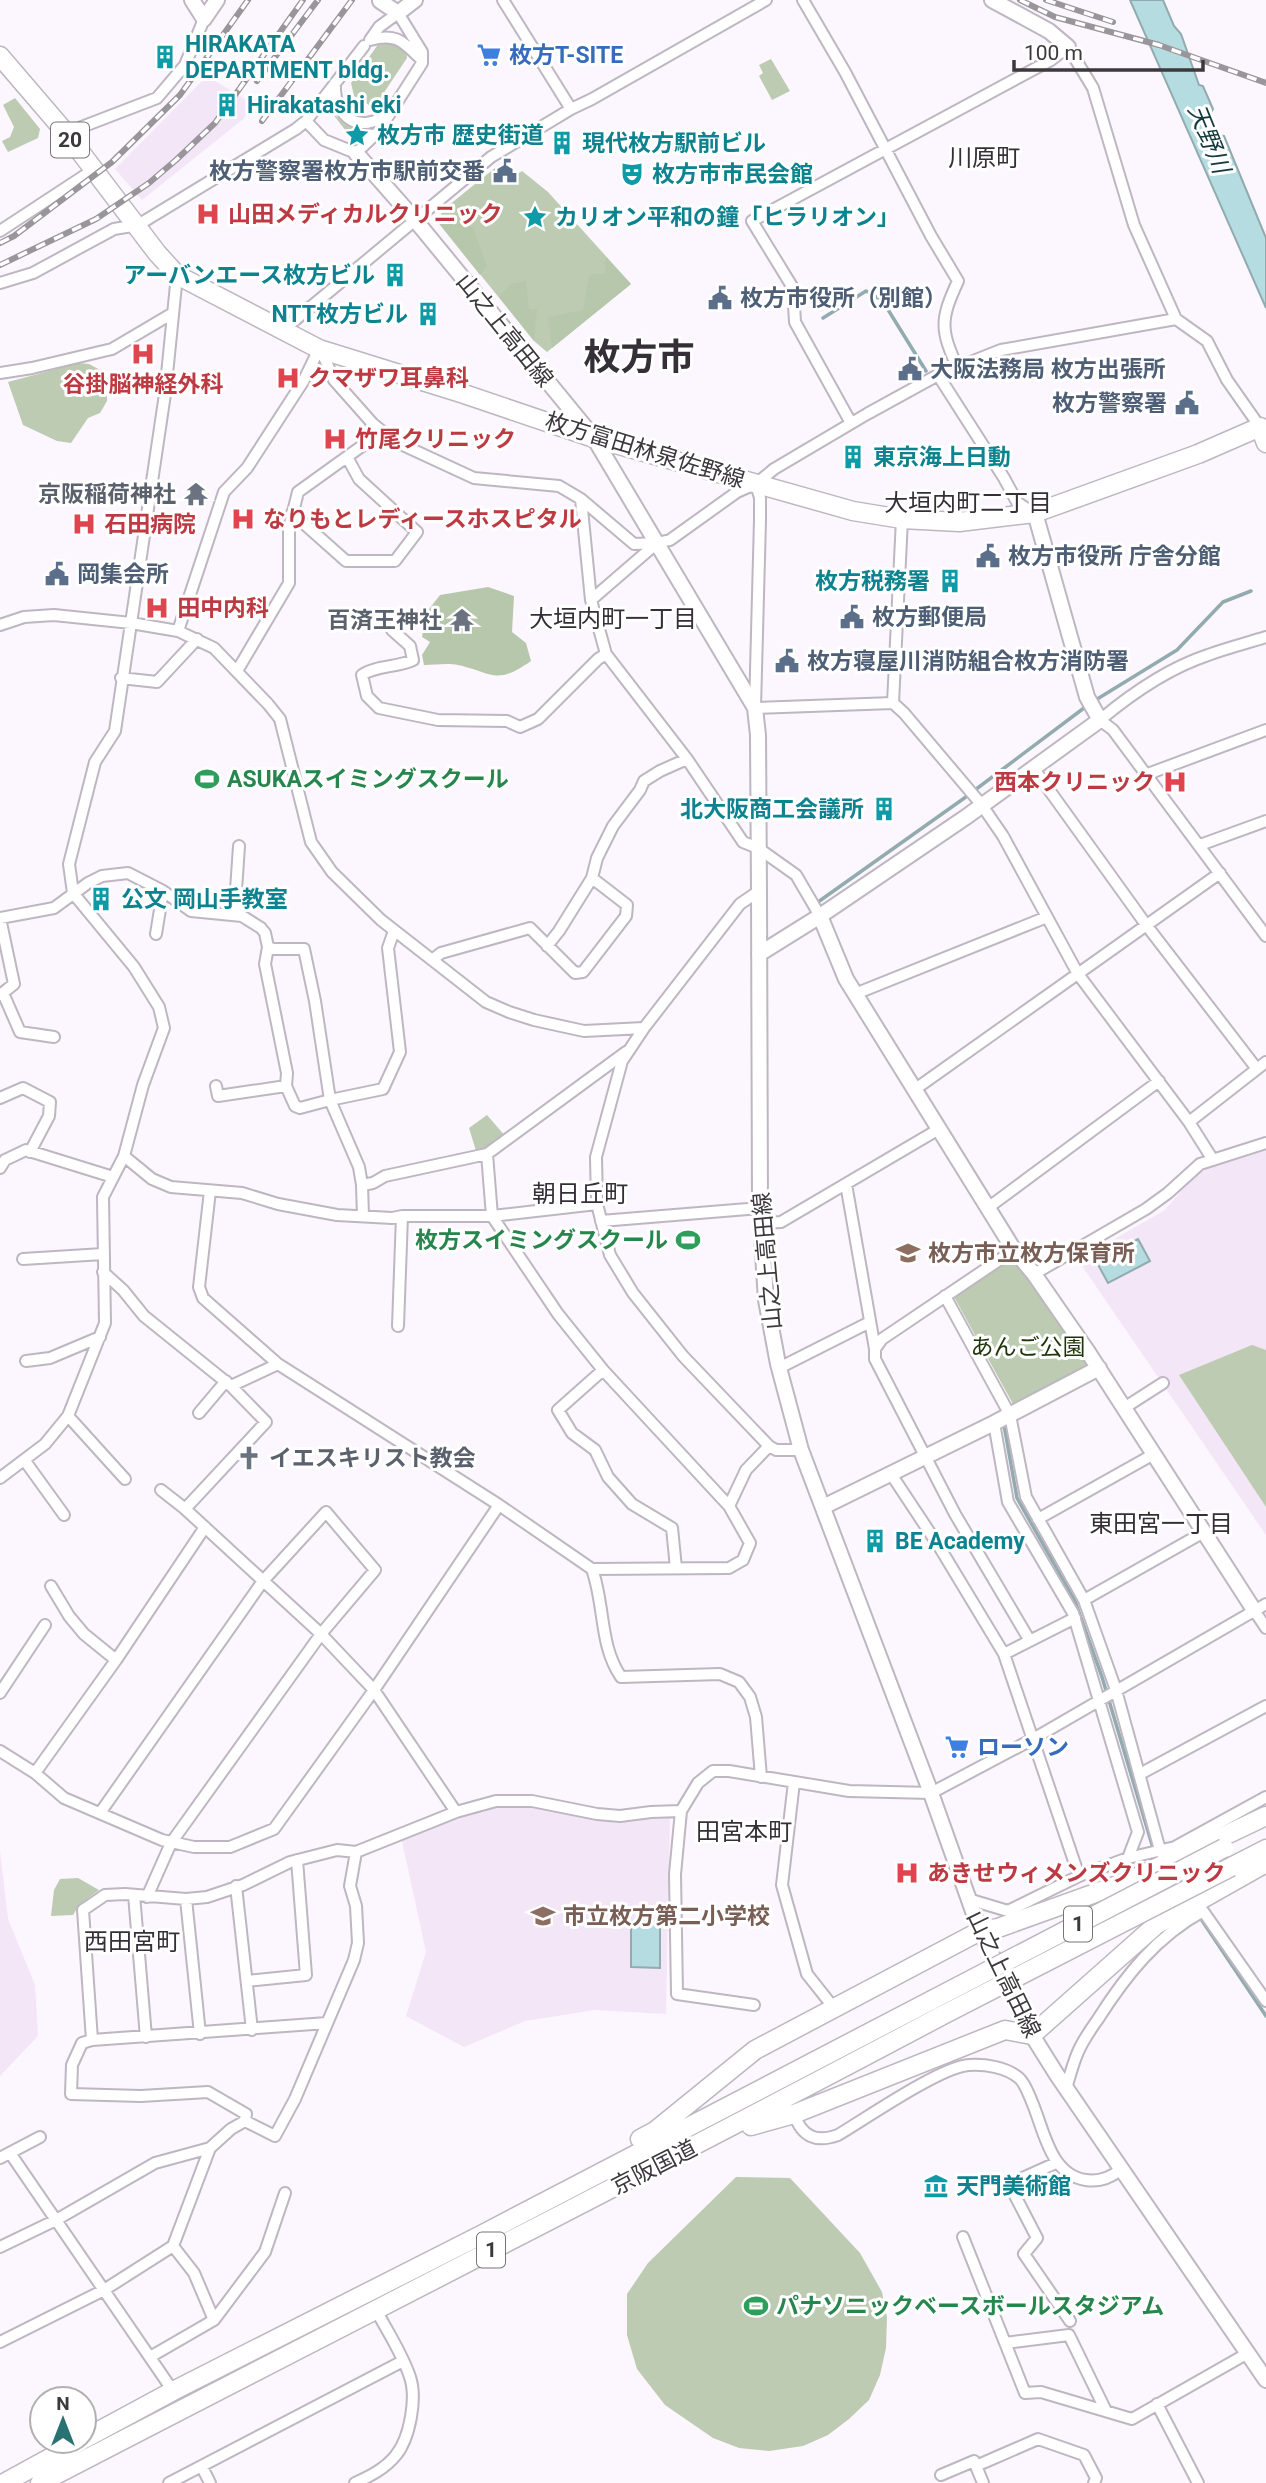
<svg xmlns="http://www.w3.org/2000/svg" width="1266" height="2483" viewBox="0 0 1266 2483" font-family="Roboto,'Noto Sans JP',sans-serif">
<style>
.built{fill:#f2e6f7}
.green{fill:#bccbb1}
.forest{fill:#b7c7ac}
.water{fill:#b5dce0;stroke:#91abaf;stroke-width:2}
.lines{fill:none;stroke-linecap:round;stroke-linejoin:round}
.stream{stroke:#91abaf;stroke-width:3.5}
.minor-casing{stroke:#beb6c0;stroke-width:14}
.tertiary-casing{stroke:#beb6c0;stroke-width:18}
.primary-casing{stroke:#beb6c0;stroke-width:21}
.trunk-casing{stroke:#beb6c0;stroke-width:21}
.minor{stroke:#fff;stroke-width:10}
.tertiary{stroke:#fff;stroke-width:14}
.primary{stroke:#fff;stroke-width:18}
.trunk{stroke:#fff;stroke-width:18}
.rail-casing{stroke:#99959b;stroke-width:6}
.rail{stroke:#fff;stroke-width:3.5;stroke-dasharray:10;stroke-linecap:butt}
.trunk-bridge-casing{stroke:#beb6c0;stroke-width:21;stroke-linecap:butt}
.trunk-bridge{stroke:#fff;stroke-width:18}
.labels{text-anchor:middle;stroke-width:6;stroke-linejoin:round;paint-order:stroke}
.shield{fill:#fff;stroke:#767477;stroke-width:2}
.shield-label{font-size:21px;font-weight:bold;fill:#3c393d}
.culture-label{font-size:23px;font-weight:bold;fill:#0d838f;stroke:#fff;text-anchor:start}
.shop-label{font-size:23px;font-weight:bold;fill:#366cbe;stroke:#fff;text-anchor:start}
.service-label{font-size:23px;font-weight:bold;fill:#4e5e75;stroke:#fff;text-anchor:start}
.health-label{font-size:23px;font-weight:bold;fill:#be3a42;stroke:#fff;text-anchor:start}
.street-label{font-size:23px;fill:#3c393d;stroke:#fff}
.worship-label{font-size:23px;font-weight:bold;fill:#5b616d;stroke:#fff;text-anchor:end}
.leisure-label{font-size:23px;font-weight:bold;fill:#27864d;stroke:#fff;text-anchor:start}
.education-label{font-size:23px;font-weight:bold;fill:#785e54;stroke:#fff;text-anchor:start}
.park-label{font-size:23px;fill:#1e3409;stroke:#fff}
.water-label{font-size:24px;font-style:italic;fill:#143a3e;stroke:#fff}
.neighbourhood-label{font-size:24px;fill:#352f37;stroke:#fff}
.town-label{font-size:37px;font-weight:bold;fill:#352f37;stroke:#fff}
</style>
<rect width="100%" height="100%" fill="#fcf6fe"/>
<path class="built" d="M207 76 256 106 242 120 142 200 115 169Z
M1266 1149V1535L1078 1260 1165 1210 1201 1168Z
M494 1808H532L616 1823 670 1817 666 2014 595 2010 525 2021 464 2047 406 2016 426 1952 402 1841 452 1819Z
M0 1851 8 1919 35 1985 38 2036 0 2076Z"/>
<path class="green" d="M386 41 394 42 406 51 407 58 377 103 369 105 354 96 351 83 379 43Z
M771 59 790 91 772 100 759 76 763 73 759 65Z
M15 98 40 129 38 138 8 152 2 141 10 137 14 127 3 105Z
M332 113 344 123 354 127H376L356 144Z
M495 168 507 181 522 171 548 192 631 284 547 352 534 341 437 221 444 209Z
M79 363 89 364 102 371 107 385V401L100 413 88 418 71 443 57 441 23 425 8 382Z
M487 1115 506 1137 477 1154 469 1128Z
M1013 1256 1090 1365 1013 1404 954 1297Z
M1252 1345 1266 1350V1507L1179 1375Z
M78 1878 99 1890 79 1905 73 1915 51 1916 54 1890 60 1879Z
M736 2177 790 2178 860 2253 882 2292 887 2317 886 2348 880 2375 869 2400 849 2419 828 2435 803 2446 769 2451 739 2448 713 2438 665 2405 637 2369 627 2335V2294L648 2263Z"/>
<path class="forest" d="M437 221 459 222 473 228 487 266 480 275Z
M607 258 631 284 552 348 548 317 583 310 589 276 593 274H605L606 269 604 263Z
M526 281 529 309H537L534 341 499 297 511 284Z
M488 587 514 596 512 632 526 643 531 661C495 686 494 673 458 665 448 663 435 665 424 665L422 655 430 642 422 637 426 613 440 595Z"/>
<path class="water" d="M1130 0H1163L1174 26 1181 34 1199 85 1203 86 1213 109C1207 118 1213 126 1218 135L1224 136 1266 238V308Z
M1138 1239 1150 1261 1108 1283 1096 1261Z
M631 1921 660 1922V1968L631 1967Z"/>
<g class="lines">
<path class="stream" d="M823 318 866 291 882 300 926 371
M1094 701 1177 650 1223 602 1251 591
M818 902 963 799 1088 705
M1004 1425 1017 1498 1075 1601 1102 1677 1153 1848
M1199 1916 1266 2016"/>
<g class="minor-casing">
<path id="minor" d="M803 0 845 72 931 236 958 281C940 320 940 329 958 369
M370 40C397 32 404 43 422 60
M335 83C333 117 360 136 388 113
M571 109 592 99 766 0
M306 121 324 140 356 153 378 132 422 63V52L398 13 379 27 370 40
M66 133 157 98 185 65 204 19
M0 231 93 170
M0 283 33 273 114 229 138 225 296 129 306 121 364 46
M1176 319 1001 350 938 375 867 414 774 469 756 484 760 498V520L755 708 893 703 904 713 981 804 1003 836 1078 974 1189 1122 1213 1160
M283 330 491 157 571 109 503 0
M321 350 334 380 373 424 394 441 474 478 559 486 581 499 634 544 657 543 670 540 737 492 755 484
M0 373 32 368 112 349 173 313
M938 375 1004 478 1017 502 1033 513
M851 423 795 322 793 288 752 221 1051 60 1068 47 1093 88 1134 225 1176 319 1207 341 1227 380 1260 427
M581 499 591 600 606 654 687 759 743 842 758 848 796 875 820 916
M292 513 346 561H395L417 532 359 479 347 457
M591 600 657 543
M0 625 24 617 54 615 131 623 178 631 214 648 268 704 280 719 311 842 332 872 381 920 486 1002 509 1012 534 1020 584 1031 644 1028
M392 630 410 646 413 660C399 667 374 666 362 675L367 696 379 708 438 720 507 721 520 727 538 719 598 659 606 654
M178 631 224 492 247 468 304 380 319 349
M1266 637C1247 643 1227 648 1208 655 1169 668 1131 694 1100 720L1113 730 1266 936
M237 671 289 583V528L298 492 362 446 373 424
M121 678 157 682 197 639
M893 703 902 519
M1034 769 1147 926 1257 1069
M1145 775 1266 730
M1200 845 1266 821
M239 846 235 905 242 916
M0 918 54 908 88 883 102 876 128 873 163 891 191 911 242 916 261 928 265 933 268 947 265 964 287 1073 286 1086 295 1106 300 1108 330 1100 359 1167 362 1185 363 1216
M156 934 163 891
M547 946 559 931 592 878 597 858 613 826 640 790 644 781 660 771 687 759
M268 947 273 949H304L315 1001 330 1100 383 1089 400 1052 388 948 394 931
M432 960 441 953 530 928 575 973 583 972 626 916 627 905 592 878
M3 993 20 1032 54 1037
M855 994 1047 917
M0 995 14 984 0 918
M216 1086 218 1096 286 1086
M914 1090C1016 1017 1118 946 1220 873
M0 1098 23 1088 50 1102 49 1116 30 1152
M1189 1122 1266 1062
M487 1154 492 1216 558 1314 603 1370 729 1506 750 1543 743 1560 729 1568 592 1569
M124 1156 152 1179 171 1187 242 1193 278 1204 337 1215 392 1218 402 1216H492L597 1204 596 1157 622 1061 644 1028 740 904 759 891
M0 1168 5 1160 26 1150 113 1177
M846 1184 875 1349
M362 1185 373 1183 385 1176 487 1154 626 1052
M210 1191 199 1287 203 1298 278 1364 499 1505 592 1569C605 1605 599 1645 621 1677L720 1674 739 1682 750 1697 756 1717 761 1777
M597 1204 610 1255 633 1293 683 1356 769 1446 776 1450H801
M989 1207 1159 1081
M601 1221 760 1208
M761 1223 781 1222 939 1129
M1014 1250 882 1339 875 1349V1359L955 1514 1030 1641
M23 1259 103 1254
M103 1272 123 1290 144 1316 231 1386 278 1364
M1034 1274 1146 1209 1168 1193 1200 1164 1266 1143
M945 1296 1010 1415 1026 1497 1084 1600 1116 1690 1160 1850 1165 1858
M398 1326 402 1216
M26 1361 50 1358 100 1337
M779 1368 870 1322
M603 1370 558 1410 572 1433 595 1450 608 1477 632 1504 672 1528 676 1568
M1124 1408 1163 1383
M199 1413 226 1381
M68 1416 125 1479
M25 1461 64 1515
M891 1474 940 1548 1004 1654 1079 1876
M0 1478 45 1444 68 1416 105 1323 103 1197 124 1156 143 1085 164 1028 159 1007 134 967 73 893 69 864 95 762 115 731 165 394 177 275
M161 1490 184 1508 321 1634 374 1690 456 1812
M729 1506 746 1470 769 1446
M185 1509 266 1422 231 1386
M1038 1519 1154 1454
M51 1586 69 1616 84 1634 116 1660
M1084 1600 1204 1532
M1254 1610 1266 1628
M1004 1654 1075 1618
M0 1693 45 1625
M0 1751 35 1773 64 1798 162 1840 194 1847H230L274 1829 374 1690 499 1505
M35 1773 116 1660 205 1527
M1140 1774 1266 1706
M794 1782 782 1885 807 1974 834 2008
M100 1813 263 1581 326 1512 375 1570 321 1634 171 1843 147 1897
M1128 1858 1175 1847 1266 1797
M236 1886 252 2030
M134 1895 146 2037
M186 1899 200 2034
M968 1899 1008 1911 1079 1876 1128 1858 1138 1832 1073 1613 1008 1502 994 1423
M247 1981 306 1975 297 1860
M754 2005 677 1994 675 1874 681 1811 698 1783 713 1771H729L849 1791 931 1793 1033 1739 1266 1604
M327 2023 92 2040 83 1910 105 1895 125 1894 186 1899 207 1897 243 1885 290 1862 337 1850 356 1852 456 1812 496 1801H532L597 1814 620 1816 651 1812 681 1811
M92 2040 82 2043 72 2065 71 2094 141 2096 208 2092 246 2114 245 2121
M1066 2088C1070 2076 1073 2063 1078 2052 1083 2040 1091 2029 1098 2019 1126 1975 1157 1936 1203 1911L1266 2001
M794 2114C802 2137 816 2143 838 2135 865 2119 942 2066 969 2065 985 2064 1006 2067 1019 2078 1025 2083 1029 2095 1032 2102 1044 2130 1050 2175 1086 2180 1099 2182 1110 2178 1120 2170
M10 2153 173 2391
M0 2158 40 2137
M1056 2163 1009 2184 1037 2238 1024 2254 1070 2321
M963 2237 1025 2393 1041 2392 1132 2419 1248 2353
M0 2247 56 2220 155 2163 210 2148
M214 2320 194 2273 173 2246 210 2148 231 2129 245 2121 275 2136 295 2099 354 1960 358 1943 356 1906 350 1886 356 1852
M0 2342 104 2290 173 2246
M1005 2343 1069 2335 1106 2411
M150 2357 214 2320 265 2252 285 2193
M1157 2404 1198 2483
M976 2466 1038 2439 1084 2455 1096 2478 1094 2483
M202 2467 210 2483
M941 2475 974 2461 983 2483
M169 2483 403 2361
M355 2483C370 2476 385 2469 396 2455 410 2438 417 2398 410 2377 402 2353 387 2331 375 2308"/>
</g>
<g class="tertiary-casing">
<path id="tertiary" d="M192 0 204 19 217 0
M992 0 1049 31 1068 47
M380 1 398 13 415 0
M356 153 416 221 594 438 755 708 758 735 759 891 760 1208 766 1300 778 1364 801 1450 931 1793 980 1931 1032 2035 1057 2075 1266 2380
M820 916 846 979 1014 1250 1034 1274 1088 1352 1254 1610
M759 954 820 916 966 817 1100 720 1087 697 1035 513
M823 1507 994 1423 1099 1368"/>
</g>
<g class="primary-casing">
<path id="primary" d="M0 56 66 133 157 253 177 275 319 349 464 394 594 438 853 511 902 519 959 522 1035 513 1198 454 1260 427 1266 443"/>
</g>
<g class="trunk-casing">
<path id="trunk" d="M1231 1867 1266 1849
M751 2126 794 2114 1005 2030 1032 2035 1156 1925 1266 1863
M640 2139 655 2131 755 2050 980 1931 998 1928 1129 1881 1266 1816
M84 2439 173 2391 481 2235 932 2000
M4 2483 81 2441
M40 2483C340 2327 642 2175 941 2016"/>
</g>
<use href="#minor" class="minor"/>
<use href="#tertiary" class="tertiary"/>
<use href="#primary" class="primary"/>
<use href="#trunk" class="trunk"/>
<g class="rail-casing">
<path id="rail" d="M1020 0 1055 17 1159 45 1266 83
M1046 0 1113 22
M257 81 318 0
M262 121 352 0
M0 243 14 236 112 162 180 95 248 0
M0 265 96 219 149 183 176 160 215 123 303 0"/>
</g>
<use href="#rail" class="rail"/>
<g class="trunk-bridge-casing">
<path id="trunk-bridge" d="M932 2000 1224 1848
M941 2016 1231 1867"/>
</g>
<use href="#trunk-bridge" class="trunk-bridge"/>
</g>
<defs>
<g id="supermarket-bare" transform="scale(1.89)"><path d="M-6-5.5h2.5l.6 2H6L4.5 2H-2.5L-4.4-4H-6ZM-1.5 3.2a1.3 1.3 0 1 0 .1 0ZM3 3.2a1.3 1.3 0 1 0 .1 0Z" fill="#3f7fe0" stroke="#fff" stroke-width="2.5" paint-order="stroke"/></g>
<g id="building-bare" transform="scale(1.89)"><path d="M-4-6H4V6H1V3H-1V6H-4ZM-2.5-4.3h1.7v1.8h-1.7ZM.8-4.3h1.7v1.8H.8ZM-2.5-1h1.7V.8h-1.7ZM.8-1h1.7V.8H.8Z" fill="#0f9aa8" stroke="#fff" stroke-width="2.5" paint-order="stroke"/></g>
<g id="sight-bare" transform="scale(1.89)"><path d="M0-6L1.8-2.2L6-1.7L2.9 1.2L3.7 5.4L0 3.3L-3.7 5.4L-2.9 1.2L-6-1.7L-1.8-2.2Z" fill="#0f9aa8" stroke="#fff" stroke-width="2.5" paint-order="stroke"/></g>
<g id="civic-bare" transform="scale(1.89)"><path d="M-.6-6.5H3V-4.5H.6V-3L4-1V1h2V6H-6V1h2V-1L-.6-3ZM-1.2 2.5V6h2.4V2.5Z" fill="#5c6f8a" stroke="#fff" stroke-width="2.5" paint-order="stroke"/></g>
<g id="theatre-bare" transform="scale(1.89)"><path d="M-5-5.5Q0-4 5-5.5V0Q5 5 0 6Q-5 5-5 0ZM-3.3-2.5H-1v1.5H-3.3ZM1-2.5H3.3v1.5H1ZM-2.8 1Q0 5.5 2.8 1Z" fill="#0f9aa8" stroke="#fff" stroke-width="2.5" paint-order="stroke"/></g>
<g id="hospital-bare" transform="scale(1.89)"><path d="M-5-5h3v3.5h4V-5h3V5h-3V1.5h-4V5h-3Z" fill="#e0444e" stroke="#fff" stroke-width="2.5" paint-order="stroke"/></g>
<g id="temple-bare" transform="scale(1.89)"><path d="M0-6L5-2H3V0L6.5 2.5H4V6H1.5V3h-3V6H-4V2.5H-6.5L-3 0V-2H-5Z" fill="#6b7280" stroke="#fff" stroke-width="2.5" paint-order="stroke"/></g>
<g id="stadium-bare" transform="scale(1.89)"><path d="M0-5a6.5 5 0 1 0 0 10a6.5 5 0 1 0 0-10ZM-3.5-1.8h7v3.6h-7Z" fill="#2e9e5b" stroke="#fff" stroke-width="2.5" paint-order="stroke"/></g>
<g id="school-bare" transform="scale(1.89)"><path d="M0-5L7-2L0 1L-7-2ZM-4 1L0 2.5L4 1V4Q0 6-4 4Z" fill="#8d6e63" stroke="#fff" stroke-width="2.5" paint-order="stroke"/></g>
<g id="church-bare" transform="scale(1.89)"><path d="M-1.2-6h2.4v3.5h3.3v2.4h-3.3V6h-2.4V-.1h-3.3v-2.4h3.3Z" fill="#6b7280" stroke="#fff" stroke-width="2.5" paint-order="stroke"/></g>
<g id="museum-bare" transform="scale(1.89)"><path d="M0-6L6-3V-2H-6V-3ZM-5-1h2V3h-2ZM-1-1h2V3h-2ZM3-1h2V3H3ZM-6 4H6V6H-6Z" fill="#0f9aa8" stroke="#fff" stroke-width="2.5" paint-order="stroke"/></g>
</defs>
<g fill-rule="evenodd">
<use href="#supermarket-bare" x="489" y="55"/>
<use href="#building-bare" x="165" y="57"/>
<use href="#building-bare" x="227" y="105"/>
<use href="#sight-bare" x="357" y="135"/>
<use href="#building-bare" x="562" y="143"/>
<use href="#civic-bare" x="505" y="171"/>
<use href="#theatre-bare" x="632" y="174"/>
<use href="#hospital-bare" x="208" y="214"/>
<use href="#sight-bare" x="535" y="217"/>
<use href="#building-bare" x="395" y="275"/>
<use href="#civic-bare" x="720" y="298"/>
<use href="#building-bare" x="428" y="314"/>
<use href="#hospital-bare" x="143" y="354"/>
<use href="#civic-bare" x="910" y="369"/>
<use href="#hospital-bare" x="288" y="378"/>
<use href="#civic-bare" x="1187" y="403"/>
<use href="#hospital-bare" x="335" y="439"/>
<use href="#building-bare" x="853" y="457"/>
<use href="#temple-bare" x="196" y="494"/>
<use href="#hospital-bare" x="243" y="519"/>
<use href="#hospital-bare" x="84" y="524"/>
<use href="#civic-bare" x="988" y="556"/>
<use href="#civic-bare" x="57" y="574"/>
<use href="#building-bare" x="950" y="581"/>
<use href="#hospital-bare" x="157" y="608"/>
<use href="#civic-bare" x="852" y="617"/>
<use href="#temple-bare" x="462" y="620"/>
<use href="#civic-bare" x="787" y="661"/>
<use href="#stadium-bare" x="207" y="779"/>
<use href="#hospital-bare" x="1175" y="782"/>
<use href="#building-bare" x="884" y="809"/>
<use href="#building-bare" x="101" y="899"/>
<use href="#stadium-bare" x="688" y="1240"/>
<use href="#school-bare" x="908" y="1253"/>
<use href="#church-bare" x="249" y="1458"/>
<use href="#building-bare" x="875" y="1541"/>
<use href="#supermarket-bare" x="957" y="1747"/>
<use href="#hospital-bare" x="907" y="1873"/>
<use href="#school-bare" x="543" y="1916"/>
<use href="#museum-bare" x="936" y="2186"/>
<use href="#stadium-bare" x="756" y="2306"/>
</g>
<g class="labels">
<g class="shield">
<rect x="51" y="122.5" width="38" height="35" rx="5"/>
<rect x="1064" y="1906.5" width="28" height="35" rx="5"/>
<rect x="477" y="2232.5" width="28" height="35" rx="5"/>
</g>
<g class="shield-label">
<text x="70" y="147">20</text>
<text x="1078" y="1931">1</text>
<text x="491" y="2257">1</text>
</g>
<g class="culture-label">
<text x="185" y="52">HIRAKATA<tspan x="185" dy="26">DEPARTMENT bldg.</tspan></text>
<text x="247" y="113">Hirakatashi eki</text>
<text x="377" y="143">枚方市 歴史街道</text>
<text x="582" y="151">現代枚方駅前ビル</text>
<text x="652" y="182">枚方市市民会館</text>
<text x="555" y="225">カリオン平和の鐘「ヒラリオン」</text>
<text x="375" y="283" text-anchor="end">アーバンエース枚方ビル</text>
<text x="408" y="322" text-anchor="end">NTT枚方ビル</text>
<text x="873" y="465">東京海上日動</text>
<text x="930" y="589" text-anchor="end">枚方税務署</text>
<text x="864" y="817" text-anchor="end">北大阪商工会議所</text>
<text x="121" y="907">公文 岡山手教室</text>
<text x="895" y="1549">BE Academy</text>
<text x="956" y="2194">天門美術館</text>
</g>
<g class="shop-label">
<text x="509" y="63">枚方T-SITE</text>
<text x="977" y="1755">ローソン</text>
</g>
<g class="service-label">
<text x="485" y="179" text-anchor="end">枚方警察署枚方市駅前交番</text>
<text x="740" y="306">枚方市役所（別館）</text>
<text x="930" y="377">大阪法務局 枚方出張所</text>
<text x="1167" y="411" text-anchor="end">枚方警察署</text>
<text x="1008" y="564">枚方市役所 庁舎分館</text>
<text x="77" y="582">岡集会所</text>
<text x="872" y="625">枚方郵便局</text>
<text x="807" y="669">枚方寝屋川消防組合枚方消防署</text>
</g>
<g class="health-label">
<text x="228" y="222">山田メディカルクリニック</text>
<text x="308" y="386">クマザワ耳鼻科</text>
<text x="143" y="392" text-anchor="middle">谷掛脳神経外科</text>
<text x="355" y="447">竹尾クリニック</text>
<text x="263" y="527">なりもとレディースホスピタル</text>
<text x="104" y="532">石田病院</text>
<text x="177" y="616">田中内科</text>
<text x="1155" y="790" text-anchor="end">西本クリニック</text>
<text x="927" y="1881">あきせウィメンズクリニック</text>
</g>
<g class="street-label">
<text transform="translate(505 330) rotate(51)" y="8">山之上高田線</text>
<text transform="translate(645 450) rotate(17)" y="8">枚方富田林泉佐野線</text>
<text transform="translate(767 1261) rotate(-95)" y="8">山之上高田線</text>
<text transform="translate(1004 1974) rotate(64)" y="8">山之上高田線</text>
<text transform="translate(654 2167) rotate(-27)" y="8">京阪国道</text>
</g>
<g class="worship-label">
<text x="176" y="502">京阪稲荷神社</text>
<text x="442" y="628">百済王神社</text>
<text x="269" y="1466" text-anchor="start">イエスキリスト教会</text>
</g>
<g class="leisure-label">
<text x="227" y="787">ASUKAスイミングスクール</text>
<text x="668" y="1248" text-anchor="end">枚方スイミングスクール</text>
<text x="776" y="2314">パナソニックベースボールスタジアム</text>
</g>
<g class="education-label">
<text x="928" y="1261">枚方市立枚方保育所</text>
<text x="563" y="1924">市立枚方第二小学校</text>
</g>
<g class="park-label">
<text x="1028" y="1355">あんご公園</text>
</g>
<g class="water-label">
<text transform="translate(1209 139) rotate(68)" y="8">天野川</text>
</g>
<g class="neighbourhood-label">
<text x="984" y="166">川原町</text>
<text x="968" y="511">大垣内町二丁目</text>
<text x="613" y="627">大垣内町一丁目</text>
<text x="580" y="1202">朝日丘町</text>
<text x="1161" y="1532">東田宮一丁目</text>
<text x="744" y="1840">田宮本町</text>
<text x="132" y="1950">西田宮町</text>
</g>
<g class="town-label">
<text x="639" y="370">枚方市</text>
</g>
</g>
<g transform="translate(63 2420)"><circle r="33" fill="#ffffff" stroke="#b1b0b1" stroke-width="2"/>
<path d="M0-5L12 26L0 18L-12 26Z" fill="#287272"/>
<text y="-10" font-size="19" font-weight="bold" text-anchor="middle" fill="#3c393d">N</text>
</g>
<path d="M1014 60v10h189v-10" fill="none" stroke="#3c393d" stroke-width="3.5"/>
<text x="1024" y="60" font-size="21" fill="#3c393d" stroke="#ffffff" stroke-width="5" paint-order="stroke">100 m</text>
</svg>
